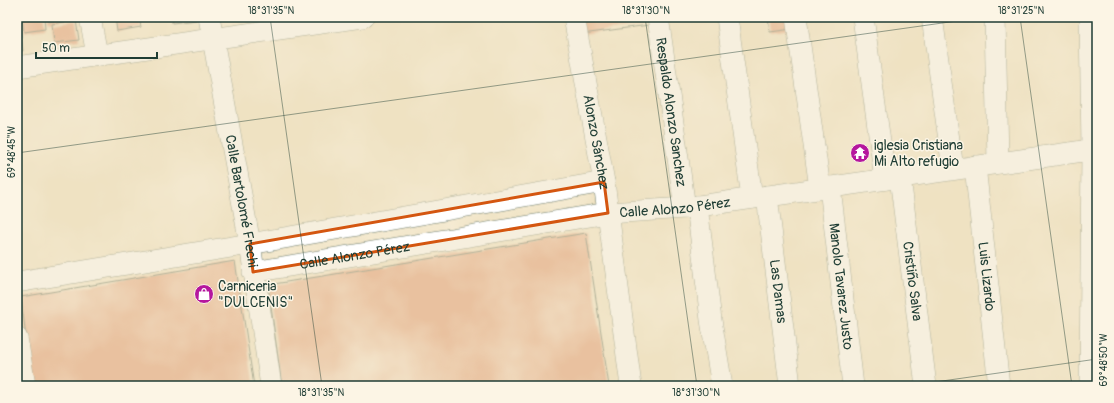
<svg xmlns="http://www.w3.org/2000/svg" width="1114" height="403" viewBox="0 0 1114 403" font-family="Pangolin,sans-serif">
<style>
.building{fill:#e29a73}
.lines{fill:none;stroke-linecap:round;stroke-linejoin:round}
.minor-casing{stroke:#687766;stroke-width:22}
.minor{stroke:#fff;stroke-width:21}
.marked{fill:none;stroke:#d45610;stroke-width:3;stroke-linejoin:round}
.ticks{fill:none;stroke:#1f3d34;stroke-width:1;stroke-opacity:0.45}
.labels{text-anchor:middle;stroke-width:3;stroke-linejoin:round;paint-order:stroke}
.street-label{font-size:14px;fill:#1f3d34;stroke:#fcf5e5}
.poi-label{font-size:14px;fill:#1f3d34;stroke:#fcf5e5;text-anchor:start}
.neatline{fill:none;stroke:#1f3d34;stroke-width:1.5}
.ticks-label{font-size:10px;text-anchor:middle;fill:#1f3d34}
</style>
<rect width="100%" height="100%" fill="#fcf5e5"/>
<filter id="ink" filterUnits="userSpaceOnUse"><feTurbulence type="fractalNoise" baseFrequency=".025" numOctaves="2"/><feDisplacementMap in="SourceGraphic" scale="8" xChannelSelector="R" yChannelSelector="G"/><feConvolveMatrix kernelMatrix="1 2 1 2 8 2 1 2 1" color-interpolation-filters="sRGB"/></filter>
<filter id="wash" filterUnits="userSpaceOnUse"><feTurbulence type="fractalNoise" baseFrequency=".012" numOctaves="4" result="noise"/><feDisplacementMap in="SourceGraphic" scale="16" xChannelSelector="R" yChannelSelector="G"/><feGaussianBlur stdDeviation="0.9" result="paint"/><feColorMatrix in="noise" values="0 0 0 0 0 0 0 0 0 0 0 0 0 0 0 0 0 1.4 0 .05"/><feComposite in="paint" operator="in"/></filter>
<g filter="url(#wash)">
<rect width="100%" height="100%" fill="#efe2c2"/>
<g id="blocks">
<path class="building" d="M22 17H44L45 29 24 32Z
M47 17H76V18L48 22Z
M115 17H139L141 27 117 31Z
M171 17H196L197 20 172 23Z
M580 17H648L649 25 582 34Z
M768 17H791L792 29 770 32Z
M76 20 79 40 54 43 52 24Z
M17 30H21L23 51H17Z
M586 233 609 386H282L268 285Z
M235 261 254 386H32L21 297Z"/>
</g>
</g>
<g filter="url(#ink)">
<use href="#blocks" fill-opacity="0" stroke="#687766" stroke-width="1"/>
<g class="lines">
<g class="minor-casing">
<g id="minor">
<path d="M90 17 97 55"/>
<path id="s1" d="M209 17 250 244 271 386"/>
<path id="s2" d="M574 17 604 182 631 386"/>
<path id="s3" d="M658 17 685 208"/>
<path d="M727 17 752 198"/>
<path d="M796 17 820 188"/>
<path d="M863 17 885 179"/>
<path d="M932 17 953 169"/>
<path d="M995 17 998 163"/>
<path d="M17 67 363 17"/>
<path id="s4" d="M975 166 999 386"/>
<path id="s5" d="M900 177 926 386"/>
<path id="s6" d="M830 187 853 386"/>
<path id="s7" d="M767 196 790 386"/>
<path d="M697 206 711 320 722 386"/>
<path id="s8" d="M253 272 608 213 685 208 1097 149"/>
<path d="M17 282 250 244 604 182"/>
<path d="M17 338 25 386"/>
<path d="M1090 386 1092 149 1090 17"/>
</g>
</g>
<use href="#minor" class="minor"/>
</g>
</g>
<path d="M0 0H1114V403H0ZM604 182 608 213 253 272 250 244Z" fill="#efe2c2" fill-opacity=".55" fill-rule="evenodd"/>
<path class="marked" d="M604 182 608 213 253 272 250 244Z"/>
<path class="ticks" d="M270 17 322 386M645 17 697 386M1020 17 1072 386M17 153 985 17M907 386 1097 359"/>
<defs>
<g id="temple-disc" transform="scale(1)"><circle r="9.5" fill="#b5179e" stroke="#fcf5e5"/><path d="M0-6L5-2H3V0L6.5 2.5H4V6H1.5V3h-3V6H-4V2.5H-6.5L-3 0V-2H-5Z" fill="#fff"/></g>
<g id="shop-disc" transform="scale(1)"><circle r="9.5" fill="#b5179e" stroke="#fcf5e5"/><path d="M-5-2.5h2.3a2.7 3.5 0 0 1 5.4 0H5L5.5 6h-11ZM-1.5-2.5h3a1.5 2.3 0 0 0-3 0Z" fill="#fff"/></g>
</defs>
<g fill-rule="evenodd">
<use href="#temple-disc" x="860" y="153"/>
<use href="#shop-disc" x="204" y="294"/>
</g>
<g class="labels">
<g class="street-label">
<text dy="5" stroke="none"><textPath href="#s3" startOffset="96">Respaldo Alonzo Sanchez</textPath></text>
<text dy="5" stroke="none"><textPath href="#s2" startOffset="127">Alonzo Sánchez</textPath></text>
<text dy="5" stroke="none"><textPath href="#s1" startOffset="187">Calle Bartolomé Frechi</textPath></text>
<text dy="5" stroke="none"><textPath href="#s8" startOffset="427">Calle Alonzo Pérez</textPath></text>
<text dy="5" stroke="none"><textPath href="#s8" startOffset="103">Calle Alonzo Pérez</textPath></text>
<text dy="5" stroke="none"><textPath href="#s4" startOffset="111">Luis Lizardo</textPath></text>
<text dy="5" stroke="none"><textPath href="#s5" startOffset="105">Cristiño Salva</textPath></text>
<text dy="5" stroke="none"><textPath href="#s6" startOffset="100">Manolo Tavarez Justo</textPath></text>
<text dy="5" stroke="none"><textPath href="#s7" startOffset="96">Las Damas</textPath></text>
</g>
<g class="poi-label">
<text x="874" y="150">iglesia Cristiana<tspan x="874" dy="16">Mi Alto refugio</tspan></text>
<text x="218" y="291">Carniceria<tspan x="218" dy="16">"DULCENIS"</tspan></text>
</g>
</g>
<rect width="1114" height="403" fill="none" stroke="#fcf5e5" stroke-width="44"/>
<path d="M36 52v6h121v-6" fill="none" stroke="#1f3d34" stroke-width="2"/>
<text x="42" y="52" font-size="12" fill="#1f3d34" stroke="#fcf5e5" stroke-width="3" paint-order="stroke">50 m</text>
<rect x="22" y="22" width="1070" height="359" class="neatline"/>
<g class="ticks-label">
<text x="271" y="14">18°31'35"N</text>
<text x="646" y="14">18°31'30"N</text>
<text x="1021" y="14">18°31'25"N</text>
<text transform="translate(11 152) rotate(-90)" y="4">69°48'45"W</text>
<text transform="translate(1103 360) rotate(-90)" y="4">69°48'50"W</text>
<text x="321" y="396">18°31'35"N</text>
<text x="696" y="396">18°31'30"N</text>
</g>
</svg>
